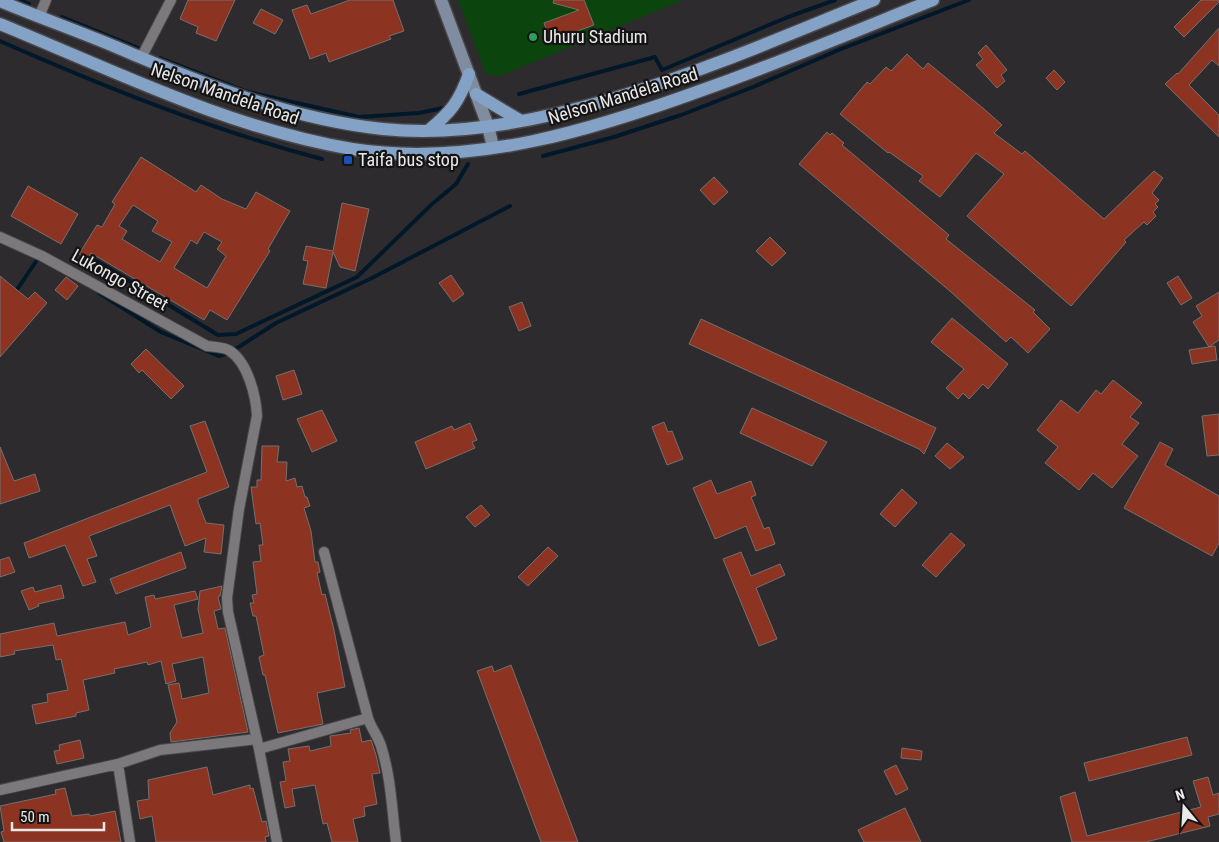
<svg xmlns="http://www.w3.org/2000/svg" width="1219" height="842" viewBox="0 0 1219 842" font-family="'Roboto Condensed',sans-serif">
<style>
.green{fill:#0b450d}
.lines{fill:none;stroke-linecap:round;stroke-linejoin:round}
.stream{stroke:#00182a;stroke-width:4}
.building{fill:#8d3322;stroke:#75706f;fill-rule:evenodd}
.street-casing{stroke:#494649;stroke-width:12}
.secondary-casing{stroke:#494649;stroke-width:15}
.primary-casing{stroke:#494649;stroke-width:15}
.street{stroke:#7c797c;stroke-width:10}
.secondary{stroke:#808da1;stroke-width:12}
.primary{stroke:#83a2c6;stroke-width:12}
.leisure-dot{fill:#2e9e5b;stroke:#151415;stroke-width:2}
.transit-dot{fill:#1a4fb4;stroke:#151415;stroke-width:2}
.labels{text-anchor:middle;stroke-width:4.5;stroke-linejoin:round;paint-order:stroke}
.poi-label{font-size:18px;fill:#eae9ea;stroke:#151415;text-anchor:start}
.street-label{font-size:18px;fill:#eae9ea;stroke:#151415}
</style>
<rect width="100%" height="100%" fill="#2d2b2d"/>
<path class="green" d="M458 0H683L500 76 486 74Z"/>
<g class="lines">
<path class="stream" d="M21 0 29 4
M62 17 138 48
M0 41C105 87 211 130 322 159
M160 58 248 92 359 117 419 113 443 108
M519 94 655 57 662 70 788 17 835 0
M543 156 614 137 681 115 753 87 841 49 969 0
M93 259 218 335 236 334 357 277 431 205 456 184 468 164
M99 293 161 332 219 356 231 352 276 323 370 279 510 206
M14 294 39 257"/>
</g>
<path class="building" d="M188 0H235L216 41 196 33 198 27 180 19Z
M350 0H393L404 31 389 36 391 39 329 62 326 53 310 59 292 10 307 5 311 14Z
M554 0H584L594 25 550 41 544 23 579 10 553 3Z
M1201 0H1219V2L1184 37 1174 27Z
M261 9 283 20 275 34 253 23Z
M1219 28V66L1212 60 1189 85 1219 115V137L1165 84 1177 73 1178 74Z
M986 45 1007 70 1001 75 1005 81 997 88 976 65 983 59 978 53Z
M907 54 923 69 928 63 984 109 1002 125 994 133 1022 154 1025 151 1104 219 1154 171 1163 178 1152 193 1159 200 1155 204 1158 207 1153 212 1156 216 1147 225 1144 222 1124 240 1126 242 1071 306 967 216 1004 174 976 153 940 197 919 181 923 176 889 152 888 153 840 114 867 82 870 84 886 67 891 71Z
M1054 70 1065 82 1057 90 1046 78Z
M827 132 830 135 832 133 844 143 842 145 949 235 946 239 1035 310 1033 312 1050 329 1028 353 1011 337 1006 342 951 292 799 164Z
M141 157 196 192 201 185 222 199 246 209 256 192 290 211 268 249 270 251 227 320 210 310 204 320 91 253 88 259 79 254 97 225 102 227 115 204 112 202ZM133 205 158 221 152 231 172 242 160 262 122 239 127 231 119 226ZM204 232 222 242 217 249 226 256 207 288 174 268 191 240 197 244Z
M714 177 728 192 714 205 700 190Z
M28 186 78 214 61 244 11 216Z
M342 203 369 209 355 271 340 267 333 252 326 288 303 284 308 261 303 260 306 246 333 251Z
M770 237 786 253 772 266 756 251Z
M451 275 464 294 453 302 439 283Z
M0 276 28 299 35 292 47 303 0 357Z
M1178 276 1192 298 1181 305 1167 283Z
M66 277 78 286 67 300 55 290Z
M1219 292V340L1209 347 1193 322 1202 316 1196 306Z
M522 302 531 326 519 331 509 307Z
M952 318 1008 364 988 389 983 384 969 399 963 393 958 399 946 388 964 369 931 342Z
M701 319 936 428 924 454 919 449 689 344Z
M1215 346 1217 360 1192 364 1189 350Z
M146 349 184 386 171 399 142 370 139 373 131 364Z
M294 370 302 394 283 400 276 376Z
M1113 380 1142 403 1130 417 1139 423 1122 444 1138 456 1112 488 1093 473 1079 490 1045 463 1058 447 1037 430 1061 400 1078 413 1096 390 1101 394Z
M752 408 827 442 812 466 740 433Z
M322 410 337 441 312 452 297 419Z
M1219 414V455L1207 456 1202 416Z
M205 421 229 487 198 499V502L206 523 224 525 221 554 204 552 206 538 185 546 170 505 89 536 97 556 87 559 96 582 83 586 65 545 29 558 24 543 207 472 190 426Z
M664 422 668 432 672 431 683 459 667 465 652 427Z
M470 423 477 440 472 442 475 448 426 469 415 442 452 426 454 430Z
M1160 442 1173 449 1165 465 1219 496V543L1212 556 1124 508Z
M947 443 964 457 950 469 935 456Z
M262 446H279L277 462H287L286 481 295 478 297 487 302 486 305 497H307L310 506 304 508 311 531 315 562H318L320 572 317 573 322 595 325 594 334 630 345 687 317 693 323 724 278 733 265 675H263L259 657 264 655 256 616H253L250 603H254L252 595 257 594 253 562 261 561 259 545H263L260 523 256 524 251 487H257V480H261Z
M0 447 14 481 35 474 40 491 0 504Z
M711 480 717 494 751 481 756 495 751 497 764 529 769 527 775 544 756 551 746 526 715 539 693 488Z
M902 489 917 503 895 527 880 514Z
M481 505 490 515 475 527 466 517Z
M951 533 965 545 936 577 922 565Z
M548 547 558 556 528 586 518 577Z
M181 552 186 568 116 594 110 579Z
M741 552 751 576 780 564 785 575 756 588 777 639 759 646 723 559Z
M9 557 15 572 0 577V560Z
M61 585 64 598 38 604 39 606 29 610 21 591 33 587 35 592Z
M222 586 220 596 218 597 221 609 214 611 218 629 225 628 248 732 171 742 170 733 177 722 168 685 179 683 182 699 209 693 203 657 172 664 176 681 166 684 161 661 148 665 147 662 114 669 115 673 83 680 89 710 76 713V716L36 724 32 705 48 702 47 694 68 690 61 659 56 660 53 645 14 651 15 654 0 657V634L54 623 57 636 125 622 128 635 151 627 145 597 154 595 155 599 195 591 198 599 174 605 182 638 203 633 198 609 200 591Z
M511 665 578 842H541L477 671 492 666 494 672Z
M359 728 362 742 371 740 376 755 380 773 372 774 377 804 364 807 365 816 353 819 358 842H332L327 823 323 824 315 785 292 789 295 806 285 808 280 782 286 781 283 762 290 761 288 749 309 746 310 751 331 746 330 736 351 733 350 730Z
M1187 737 1192 755 1089 781 1084 763Z
M80 740 84 758 57 764 54 751 60 750 59 745Z
M902 748 922 751 921 760 901 758Z
M896 765 908 789 896 795 884 771Z
M207 767 213 795 250 785V789L253 788 262 822 266 821 269 836 265 837 266 842H156L152 816 140 819 137 801 149 799 148 780Z
M1208 777 1213 795 1219 793V814L1208 817 1210 826 1146 842H1072L1060 797 1075 792 1087 836 1201 807 1193 781Z
M65 788 72 816 89 814 90 816 115 811 121 842H4L1 832 4 831 0 806 56 794 55 790Z
M905 808 921 842H864L858 830Z"/>
<g class="lines">
<g class="street-casing">
<path id="street" d="M39 17 46 0
M141 58 171 0
M0 237 42 256 207 346C214 347 225 347 230 351 248 363 256 396 257 416L239 509 227 598 228 612 259 749 277 842
M324 552 368 718C371 728 378 736 381 746 391 777 392 810 396 842
M259 749 368 718
M118 764 130 842
M0 790 118 764 160 750 257 739"/>
</g>
<g class="secondary-casing">
<path id="secondary" d="M441 0 488 126 493 147"/>
</g>
<g class="primary-casing">
<path id="primary" d="M0 1C38 17 78 31 116 47 202 84 290 119 383 129 539 146 732 57 874 0
M0 24C115 71 228 128 352 149 473 168 596 129 708 88 784 61 858 30 933 0
M476 94 521 121
M428 131C451 112 459 102 469 74"/>
</g>
<use href="#street" class="street"/>
<use href="#secondary" class="secondary"/>
<use href="#primary" class="primary"/>
</g>
<circle class="leisure-dot" cx="533" cy="37" r="5"/>
<rect class="transit-dot" x="343" y="155" width="10" height="10" rx="2.5"/>
<g class="labels">
<g class="poi-label">
<text x="543" y="43">Uhuru Stadium</text>
<text x="358" y="166">Taifa bus stop</text>
</g>
<g class="street-label">
<text transform="translate(225 94) rotate(19)" y="6">Nelson Mandela Road</text>
<text transform="translate(623 96) rotate(-17)" y="6">Nelson Mandela Road</text>
<text transform="translate(120 280) rotate(29)" y="6">Lukongo Street</text>
</g>
</g>
<g transform="translate(1184 807) rotate(342)" stroke="#151415" stroke-width="4" paint-order="stroke">
<path d="M0-4L9 19L0 12L-9 19Z" fill="#eae9ea"/>
<text y="-8" font-size="14" font-weight="bold" text-anchor="middle" fill="#eae9ea">N</text>
</g>
<path d="M12 822v8h92v-8" fill="none" stroke="#eae9ea" stroke-width="2.5"/>
<text x="20" y="822" font-size="15" fill="#eae9ea" stroke="#151415" stroke-width="4" paint-order="stroke">50 m</text>
</svg>
